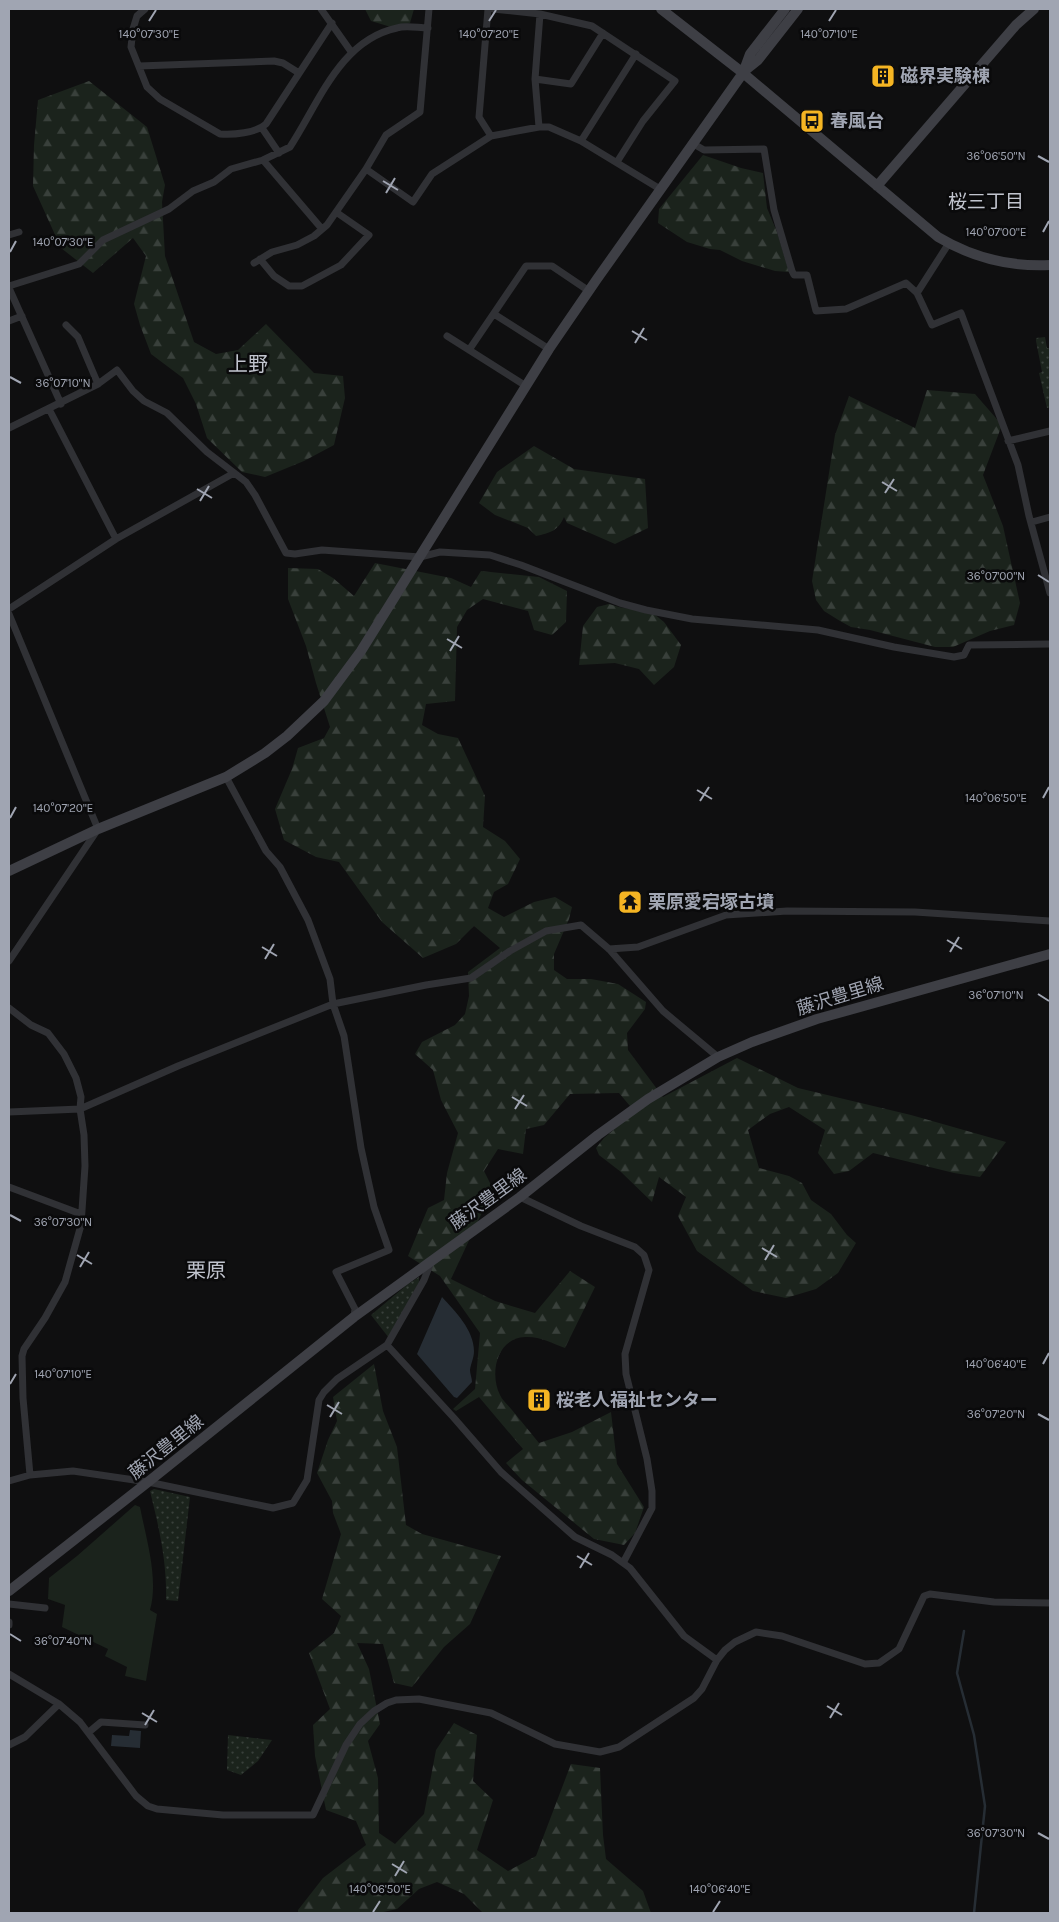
<svg xmlns="http://www.w3.org/2000/svg" width="1059" height="1922" viewBox="0 0 1059 1922" font-family="Karla,'Noto Sans JP',sans-serif">
<style>
.grass{fill:url(#grass-dots)}
.forest{fill:url(#forest-firs)}
.pitch{fill:#1b231c}
.water{fill:#262d34}
.lines{fill:none;stroke-linecap:round;stroke-linejoin:round}
.stream{stroke:#262d34;stroke-width:2.5}
.street{stroke:#303135;stroke-width:7}
.secondary{stroke:#3e3f45;stroke-width:10}
.ticks{fill:none;stroke:#a0a5b2;stroke-width:2}
.labels{text-anchor:middle;stroke-width:5;stroke-linejoin:round;paint-order:stroke}
.poi-label{font-size:18px;font-weight:bold;fill:#a0a5b2;stroke:#0a0a0b;text-anchor:start}
.street-label{font-size:18px;fill:#a0a5b2;stroke:#0a0a0b}
.neighbourhood-label{font-size:19px;fill:#c1c4ce;stroke:#0a0a0b}
.quarter-label{font-size:20px;fill:#c1c4ce;stroke:#0a0a0b}
.ticks-label{font-size:12px;text-anchor:middle;fill:#a0a5b2;stroke:#0a0a0b;stroke-width:5;stroke-linejoin:round;paint-order:stroke}
</style>
<defs>
<pattern id="grass-dots" width="8" height="8" patternUnits="userSpaceOnUse" patternTransform="scale(1.25)"><rect width="8" height="8" fill="#1b231c"/><path d="M2 2h.1M6 6h.1" fill="none" stroke="#39403b" stroke-width="1.8" stroke-linecap="round"/></pattern>
<pattern id="forest-firs" width="22" height="20" patternUnits="userSpaceOnUse" patternTransform="scale(1.25)"><rect width="22" height="20" fill="#1b231c"/><path d="M5 1l3.5 6h-7zM16 11l3.5 6h-7z" fill="#39403b"/></pattern>
</defs>
<rect width="100%" height="100%" fill="#0f0f10"/>
<path class="grass" d="M1045 337 1047 348H1050V407L1047 408 1039 373 1042 372 1036 341V338Z
M419 1277V1282L389 1338 371 1315 408 1284Z
M154 1489 190 1497 178 1601 166 1600C167 1561 159 1528 150 1491Z
M228 1735 272 1740 258 1761 241 1775 227 1770Z"/>
<path class="forest" d="M365 9H414L410 23 391 27 371 21Z
M89 81 147 127 165 185 162 202 165 256 194 342 216 354 238 350 266 324 314 373 343 376 345 398 334 445 304 461 265 477 242 472 207 438 196 404 183 378 151 354 140 325 134 304 146 256 133 238 93 273 61 248 33 186 34 145 38 100Z
M703 155 741 168 763 173 767 208 777 232 789 272 775 271 742 261 720 250 710 249 687 242 658 223 659 209Z
M927 390 975 394 1002 425 983 475 1003 526 1020 603 1014 625 990 631 953 647H935L870 630 851 627 840 621 824 611 816 600 812 581 835 435 849 396 915 428Z
M534 446 574 469 645 479 648 528 615 544 567 523 564 517C558 531 550 533 536 536L528 528 495 515 479 503 497 472Z
M375 563 451 578 471 587 481 571 539 577 567 591 566 622 552 635 534 630 528 611 483 599 467 610 457 627 455 701 426 704 422 725 438 734 458 738 485 796 483 827 505 841 520 859 508 884 494 892 488 908 504 917 534 902 555 897 572 907 569 919 554 954V970L567 979H591L618 984 646 1002 645 1009 627 1033 628 1050 663 1097 737 1058 798 1088 911 1115 1006 1142 980 1177 954 1173 873 1153 849 1171 834 1174 818 1153 825 1130 789 1107 770 1114 748 1130 759 1168 789 1176 802 1183 811 1200 831 1214 847 1235 856 1243 838 1273 816 1289 786 1298 753 1291 697 1251 678 1216 686 1197 659 1177 652 1202 621 1172 599 1155 596 1148 604 1138 635 1112 619 1093 570 1094 544 1125 526 1129 523 1154 498 1149 484 1171 493 1189 451 1279 495 1301 535 1313 570 1271 595 1287 565 1348C552 1343 539 1336 525 1337 497 1338 489 1373 500 1395 502 1400 508 1405 512 1410 521 1421 530 1432 539 1443L572 1432 611 1412 617 1464 644 1507 635 1533 624 1545 594 1539 522 1480 506 1463 523 1449 479 1397 456 1411 453 1409 475 1389 480 1333 440 1276 408 1256 428 1208 444 1200 447 1173 458 1133 441 1100 433 1070 415 1054 422 1042 455 1025 465 1014 469 996 468 972 500 948 474 926 456 944 423 958 382 922 339 862 316 857 284 840 275 809 292 769 298 748 324 738 330 727 316 683 306 646 288 599V568L318 569 333 578 354 596Z
M609 604C621 608 633 611 644 606L664 622 681 645 674 667 654 685 639 669 615 663 579 665 583 626 597 607Z
M374 1364 383 1411 397 1447 406 1525 422 1534 501 1556 470 1624 444 1647 412 1687 394 1683 383 1644 357 1643 369 1669 380 1724 368 1741 378 1778 379 1833 395 1844 424 1814 436 1750 454 1723 477 1735 473 1781 493 1800 477 1850 508 1871 536 1856 571 1764 600 1768 603 1835 606 1859 643 1891 651 1913H483L464 1894 437 1882 419 1889 397 1909 379 1913H298V1910L323 1878 366 1845 356 1821 326 1810 315 1756 313 1725 330 1709 309 1653 334 1633 341 1616 322 1599 341 1534 333 1513 332 1501 317 1473 328 1440 337 1421 333 1397Z"/>
<path class="pitch" d="M135 1505 140 1507C146 1538 159 1579 150 1610L157 1614 146 1681 125 1676 127 1667 105 1656 108 1649 62 1627 65 1605 48 1599 49 1578 77 1556Z"/>
<path class="water" d="M442 1297C455 1311 474 1330 474 1351 474 1358 471 1363 470 1370 470 1374 472 1378 472 1382L457 1398 454 1397 417 1354Z
M130 1730 141 1731 140 1748 111 1746 112 1735 129 1736Z"/>
<g class="lines">
<path class="stream" d="M964 1631 957 1673 974 1735 985 1806 974 1913"/>
<path class="street" d="M145 9 137 16 133 29 131 47 147 87 160 99 220 134C233 135 256 133 266 124L332 23
M321 9 352 53
M488 9 479 117 491 136
M493 9 540 14 592 26 675 81 643 121 617 162
M139 66 274 61 283 63 299 73
M535 79 571 84 603 33
M539 127 535 79 540 14
M262 128 279 153
M581 141 636 54
M692 143 704 150 764 149 774 210 792 271 794 275H807L816 311 846 309 906 283 917 293
M263 160 322 229
M366 169 413 202 432 174 491 136 539 127H549L581 141 660 189
M9 235 19 232
M949 243 917 293 932 325 961 313 1018 465 1029 516 1050 593
M260 259 274 276 289 286H302L341 265 369 235 336 212
M254 263 272 252 297 245 314 236 327 225 366 169 386 135 420 112 429 9
M9 286 79 264 103 240 169 209 193 191 214 182 231 169 263 160 290 147C319 103 340 40 397 28 406 25 418 28 428 28
M9 288 61 404
M494 314 549 349
M9 321 22 316
M66 325 78 337 98 384
M447 336 526 386
M469 350 526 266H552L589 291
M49 409 116 539
M9 428 98 384 117 370 133 391 144 401 167 413 207 452 246 482 255 495 286 553 295 554 322 550 420 557 440 552 490 555 521 565 620 603 646 610 692 619 818 630 894 647 954 657 964 655 969 645 1050 644
M1008 441 1050 431
M1032 522 1050 517
M9 609 116 539 234 473
M9 614 98 829 9 961
M226 777 266 851 280 867 308 920 330 979 333 1004 344 1036 361 1148 374 1207 389 1250 336 1272 355 1309 354 1317
M609 949 638 947 726 915 787 911 915 912 1050 921
M9 1008 31 1025 48 1033 64 1054 76 1078 81 1097 80 1109 84 1135 85 1166 81 1225 65 1282 45 1318 24 1349 22 1356 23 1398 30 1475
M9 1112 80 1109 178 1066 333 1004 426 985 471 978 510 951 546 931 581 925 609 949 663 1011 718 1057
M9 1187 81 1214
M520 1197 581 1226 635 1247 644 1255 649 1270 625 1354 626 1374 647 1459 652 1491V1508L623 1563
M387 1345 454 1418 501 1472 575 1537 612 1555 630 1568 684 1636 717 1660
M9 1481 30 1475 73 1471 148 1482 273 1508 293 1503 307 1480 319 1400 324 1392 337 1379 387 1345 424 1280 431 1262
M9 1604 45 1608
M9 1622V1625
M9 1674 59 1704 80 1722 136 1796 148 1806 157 1809 223 1815H313L346 1745 360 1724 374 1711 387 1703 396 1700 419 1699 491 1713 555 1744 600 1752 619 1747 694 1698 702 1689 717 1660 725 1650 735 1642 756 1632 782 1636 865 1664 879 1663 899 1649 924 1596 930 1594 994 1602 1050 1603
M89 1732 101 1722 145 1725
M9 1745 25 1737 59 1704"/>
<path class="secondary" d="M661 9 743 73 938 237C973 258 1010 267 1050 265
M743 72 758 60 798 9
M877 186 1016 25 1034 9
M9 871 98 829 226 777 265 753 287 736 324 701 361 651 549 349 597 279 743 73 750 54 785 9
M9 1591 148 1482 354 1317 520 1197 598 1135 648 1099 718 1057 752 1042 817 1019 1050 954"/>
</g>
<path class="ticks" d="M149 21 156 10M489 21 496 10M829 21 836 10M1038 156 1049 162M383 181 398 190M386 193 395 178M1043 232 1049 221M10 252 16 241M632 331 647 340M635 343 644 328M10 377 21 383M882 482 897 491M197 489 212 498M885 493 894 479M200 501 209 486M1038 575 1049 582M447 639 462 648M450 651 459 636M697 790 712 799M1043 798 1049 787M700 801 709 787M10 818 16 807M947 940 962 949M262 947 277 956M950 952 959 937M265 959 274 944M1038 994 1049 1001M512 1097 527 1106M515 1109 524 1095M10 1215 21 1221M762 1248 777 1257M77 1255 92 1264M765 1260 774 1245M80 1267 89 1252M1043 1364 1049 1353M10 1384 16 1374M327 1405 342 1414M1038 1414 1049 1420M330 1417 339 1402M577 1556 592 1565M580 1568 589 1553M10 1634 21 1641M827 1706 842 1715M142 1713 157 1722M830 1718 839 1703M145 1725 154 1710M1038 1833 1049 1839M392 1864 407 1873M395 1876 404 1861M373 1912 380 1901M713 1912 720 1901"/>
<defs>
<g id="building-square" transform="scale(1.25)"><rect x="-9" y="-9" width="18" height="18" rx="4" fill="#f5b523" stroke="#0a0a0b"/><path d="M-4-6H4V6H1V3H-1V6H-4ZM-2.5-4.3h1.7v1.8h-1.7ZM.8-4.3h1.7v1.8H.8ZM-2.5-1h1.7V.8h-1.7ZM.8-1h1.7V.8H.8Z" fill="#111"/></g>
<g id="bus-square" transform="scale(1.25)"><rect x="-9" y="-9" width="18" height="18" rx="4" fill="#f5b523" stroke="#0a0a0b"/><path d="M-5-6H5V4H4V6H2V4H-2V6H-4V4H-5ZM-3.5-4V0h7V-4ZM-3.5 1.2v1.5H-2V1.2ZM2 1.2v1.5H3.5V1.2Z" fill="#111"/></g>
<g id="temple-square" transform="scale(1.25)"><rect x="-9" y="-9" width="18" height="18" rx="4" fill="#f5b523" stroke="#0a0a0b"/><path d="M0-6L5-2H3V0L6.5 2.5H4V6H1.5V3h-3V6H-4V2.5H-6.5L-3 0V-2H-5Z" fill="#111"/></g>
</defs>
<g fill-rule="evenodd">
<use href="#building-square" x="883" y="76"/>
<use href="#bus-square" x="812" y="121"/>
<use href="#temple-square" x="630" y="902"/>
<use href="#building-square" x="539" y="1400"/>
</g>
<g class="labels">
<g class="poi-label">
<text x="900" y="82">磁界実験棟</text>
<text x="830" y="127">春風台</text>
<text x="648" y="908">栗原愛宕塚古墳</text>
<text x="556" y="1406">桜老人福祉センター</text>
</g>
<g class="street-label">
<text transform="translate(840 996) rotate(-17)" y="6">藤沢豊里線</text>
<text transform="translate(488 1199) rotate(-36)" y="6">藤沢豊里線</text>
<text transform="translate(166 1447) rotate(-39)" y="6">藤沢豊里線</text>
</g>
<g class="neighbourhood-label">
<text x="986" y="208">桜三丁目</text>
</g>
<g class="quarter-label">
<text x="248" y="371">上野</text>
<text x="206" y="1277">栗原</text>
</g>
</g>
<g class="ticks-label">
<text x="829" y="38">140°07'10"E</text>
<text x="149" y="38">140°07'30"E</text>
<text x="489" y="38">140°07'20"E</text>
<text x="996" y="160">36°06'50"N</text>
<text x="996" y="236">140°07'00"E</text>
<text x="63" y="246">140°07'30"E</text>
<text x="63" y="387">36°07'10"N</text>
<text x="996" y="580">36°07'00"N</text>
<text x="996" y="802">140°06'50"E</text>
<text x="63" y="812">140°07'20"E</text>
<text x="996" y="999">36°07'10"N</text>
<text x="63" y="1226">36°07'30"N</text>
<text x="996" y="1368">140°06'40"E</text>
<text x="63" y="1378">140°07'10"E</text>
<text x="996" y="1418">36°07'20"N</text>
<text x="63" y="1645">36°07'40"N</text>
<text x="996" y="1837">36°07'30"N</text>
<text x="380" y="1893">140°06'50"E</text>
<text x="720" y="1893">140°06'40"E</text>
</g>
<rect width="1059" height="1922" fill="none" stroke="#a0a5b2" stroke-width="20"/>
</svg>
